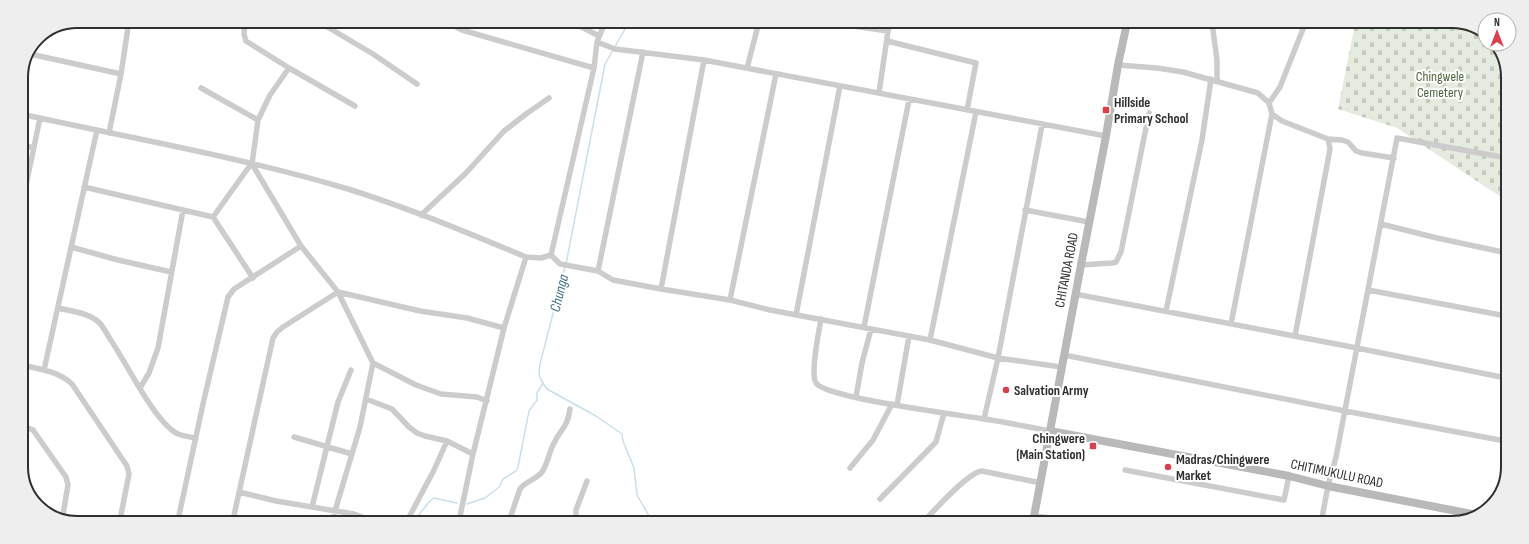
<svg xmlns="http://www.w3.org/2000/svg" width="1529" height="544" viewBox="0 0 1529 544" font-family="'Sofia Sans Condensed',sans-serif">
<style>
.cemetery{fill:url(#cemetery-stones)}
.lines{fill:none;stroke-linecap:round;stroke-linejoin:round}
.stream{stroke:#cbdee9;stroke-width:1.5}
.street{stroke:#ccc;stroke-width:5.5}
.secondary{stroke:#b9b9b9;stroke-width:8}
.poi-dot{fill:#d7404c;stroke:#fff;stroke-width:1.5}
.labels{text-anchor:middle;stroke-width:4;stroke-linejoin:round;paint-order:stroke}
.park-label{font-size:14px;fill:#526740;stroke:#fff}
.poi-label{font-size:14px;font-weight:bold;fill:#2f2f2f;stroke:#fff;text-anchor:start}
.street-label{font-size:14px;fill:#2f2f2f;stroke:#fff}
.water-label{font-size:15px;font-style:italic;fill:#436f8a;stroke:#fff}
.rim{fill:none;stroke:#2f2f2f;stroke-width:2}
</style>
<defs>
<pattern id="cemetery-stones" width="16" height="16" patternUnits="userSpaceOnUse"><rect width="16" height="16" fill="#e5ebde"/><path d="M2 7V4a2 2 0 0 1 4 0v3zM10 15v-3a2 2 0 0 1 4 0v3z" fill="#c5cabf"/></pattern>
</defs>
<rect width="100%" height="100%" fill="#fff"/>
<path class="cemetery" d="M1355 24H1470L1485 35V44H1497L1508 73 1507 201 1397 128 1338 109Z"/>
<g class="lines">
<path class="stream" d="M566 264 605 64 629 22
M565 267 540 364 539 374 541 380 547 389 596 416 622 434 623 441 634 468 637 495 652 521
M467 504 485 498 499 487 503 479 516 471 518 467 529 411 537 400V393L543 383
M414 521 429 502 434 498 457 503"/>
<path class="street" d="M99 21 128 27
M245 21 244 34 246 41 289 68 355 106
M319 22 373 54 417 84
M447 22 462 30 594 68
M572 22 599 36
M832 23 888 31 879 93
M1212 23 1217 60V81
M888 31 890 23
M887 41 976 63 967 110
M597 42 615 49 704 60 1106 136
M30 54 121 74
M1118 65 1157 68 1183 72 1258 93 1269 103 1272 114 1282 121 1328 139 1342 140 1348 142 1356 151 1362 153 1394 158
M289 68 270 95 258 120 252 164 301 246 338 292 373 363 416 385 441 394 477 397 487 401
M747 68 759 22
M201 88 258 120
M1269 103 1280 87 1305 24
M21 114C130 138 241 157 348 189 409 208 468 233 526 257L541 258 551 255
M109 133 121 74 129 21
M21 145 34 148
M84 187 213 217 253 278
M21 209 40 118
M1025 210 1089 222
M421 215 466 173 504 131 526 114 549 98
M213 217 251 164
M1381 224 1437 238 1507 253
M71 247 118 260 171 272
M551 255 560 264 598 271 613 280 661 289 730 300 770 310 930 340 998 358 1061 367
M551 255 594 68 597 42 605 22
M1081 265 1112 263 1116 262 1121 252 1149 113
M598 271 643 52
M661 289 704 60
M1368 290 1506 316
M1075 294 1357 348 1506 378
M730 300 776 74
M58 308C70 311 85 312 96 320 103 324 107 335 112 342 127 364 155 423 178 434 183 436 190 437 195 438
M1166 311 1202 140 1211 79
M796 315 840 86
M821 319C819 331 810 374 816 383 825 398 960 415 984 419 1006 422 1028 427 1050 431
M1231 324 1272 114
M864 327 909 100
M1295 336 1330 149 1328 139
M930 340 976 112
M1064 355 1345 411 1505 441
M21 365C39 369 58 371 72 384L127 466 129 474 120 520
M44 370 97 130
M140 388 149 373 158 348 183 210
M856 397 862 363 871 329
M366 399 392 409 409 427 417 433 425 436 447 441 473 454
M897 405 909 336
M984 419 998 358 1042 125
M21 425 33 430 66 477 68 485 62 520
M294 437 352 454
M850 468 873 440 892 404
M1125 470 1284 500 1289 476
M239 492 276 501 354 514 373 521
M880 499 936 442 944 413
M312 507 338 402 351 370
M1034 516 1085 522
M178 520 203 404 228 297 234 289 301 246
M233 520 273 338 277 332 283 327 338 292 420 311 467 318 504 328
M332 521 360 427 373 363
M407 521 434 470 447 441
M459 521 473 454 504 328 526 257
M509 521 520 489C525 481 536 480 542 472 548 463 549 452 554 443 561 428 567 429 570 409
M576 521V510L587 481
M923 522C934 511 968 472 982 471L1041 483
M1321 523 1328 486 1336 457 1397 138 1507 158"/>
<path class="secondary" d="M1050 431 1289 476 1328 486 1477 515
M1033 522 1081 265 1106 136 1118 65 1127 23"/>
</g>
<g class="poi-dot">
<rect x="1102" y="106" width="8" height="8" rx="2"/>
<circle cx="1006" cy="390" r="4"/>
<rect x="1089" y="442" width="8" height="8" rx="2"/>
<circle cx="1168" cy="467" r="4"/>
</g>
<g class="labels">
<g class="park-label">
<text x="1440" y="81">Chingwele<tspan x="1440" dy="16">Cemetery</tspan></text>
</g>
<g class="poi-label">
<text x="1114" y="107">Hillside<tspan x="1114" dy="16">Primary School</tspan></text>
<text x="1014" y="395">Salvation Army</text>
<text x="1085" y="443" text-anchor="end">Chingwere<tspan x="1085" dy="16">(Main Station)</tspan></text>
<text x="1176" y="464">Madras/Chingwere<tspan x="1176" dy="16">Market</tspan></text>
</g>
<g class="street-label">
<text transform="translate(1066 270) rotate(-79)" y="5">CHITANDA ROAD</text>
<text transform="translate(1337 473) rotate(12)" y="5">CHITIMUKULU ROAD</text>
</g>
<g class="water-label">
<text transform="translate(559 293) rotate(-76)" y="5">Chunga</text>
</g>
</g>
<path d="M0 0H1529V544H0ZM77 28H1452A49 49 0 0 1 1501 77V467A49 49 0 0 1 1452 516H77A49 49 0 0 1 28 467V77A49 49 0 0 1 77 28Z" fill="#eee" fill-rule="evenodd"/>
<path class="rim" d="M77 28H1452A49 49 0 0 1 1501 77V467A49 49 0 0 1 1452 516H77A49 49 0 0 1 28 467V77A49 49 0 0 1 77 28Z"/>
<g transform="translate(1497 32)"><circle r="19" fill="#ffffff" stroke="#acacac"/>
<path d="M0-3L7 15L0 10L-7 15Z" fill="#d7404c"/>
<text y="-6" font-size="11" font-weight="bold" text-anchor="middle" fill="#2f2f2f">N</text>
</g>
</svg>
